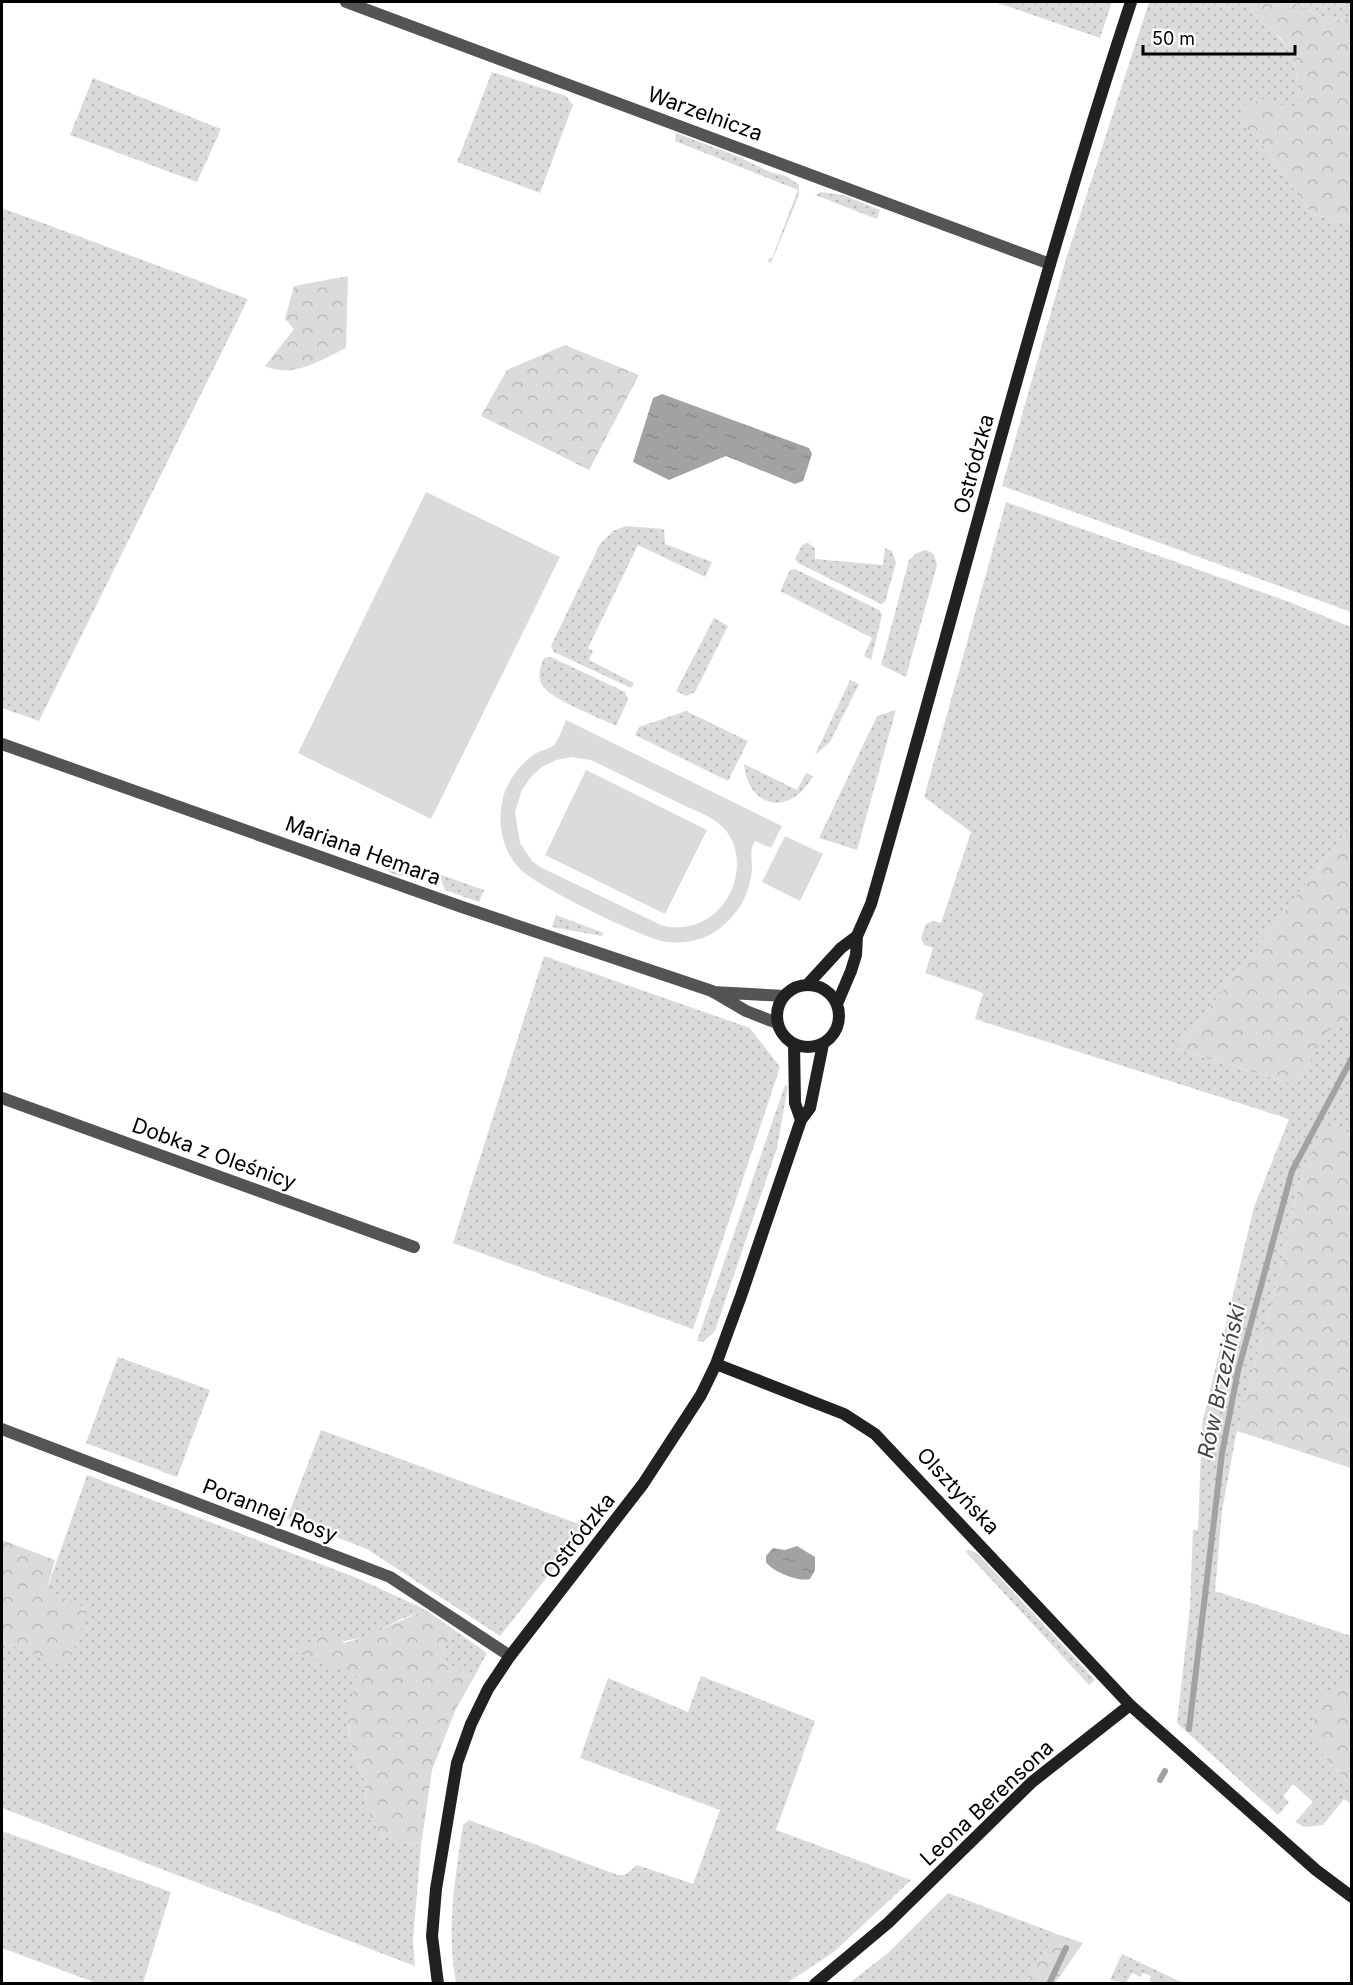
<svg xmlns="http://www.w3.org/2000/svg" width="1353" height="1985" viewBox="0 0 1353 1985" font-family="Inter,sans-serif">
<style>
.grass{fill:url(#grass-dots)}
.forest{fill:url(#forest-crowns)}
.pitch{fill:#dbdbdb;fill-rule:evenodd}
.water{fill:url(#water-ripples)}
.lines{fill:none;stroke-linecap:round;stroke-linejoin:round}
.stream{stroke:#a2a2a2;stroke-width:6}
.street{stroke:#545454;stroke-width:12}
.secondary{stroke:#212121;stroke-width:12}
.labels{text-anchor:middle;stroke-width:4.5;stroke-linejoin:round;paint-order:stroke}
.street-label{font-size:21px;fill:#000;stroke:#fff}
.water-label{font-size:22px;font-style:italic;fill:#434343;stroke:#fff}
</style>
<defs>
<pattern id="grass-dots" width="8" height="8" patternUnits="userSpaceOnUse" patternTransform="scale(1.5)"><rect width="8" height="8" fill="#dbdbdb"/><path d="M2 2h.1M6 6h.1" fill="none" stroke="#bababa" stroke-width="1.8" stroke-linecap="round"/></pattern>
<pattern id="forest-crowns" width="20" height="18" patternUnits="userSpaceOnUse" patternTransform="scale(1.5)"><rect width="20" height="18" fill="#dbdbdb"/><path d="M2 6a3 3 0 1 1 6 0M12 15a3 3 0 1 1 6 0" fill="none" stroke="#bababa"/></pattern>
<pattern id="water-ripples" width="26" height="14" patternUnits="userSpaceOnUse" patternTransform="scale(1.5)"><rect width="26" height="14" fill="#a2a2a2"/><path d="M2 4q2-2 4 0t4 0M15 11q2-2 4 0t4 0" fill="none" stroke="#8a8a8a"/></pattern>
</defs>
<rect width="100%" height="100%" fill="#fff"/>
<path class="grass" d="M995 2H1112L1100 38Z
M1149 2H1250C1255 24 1268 23 1281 40 1299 60 1299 85 1299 111L1241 124 1258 139 1312 214 1351 224V612L1002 486 1066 259Z
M1291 2H1351V19L1328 20Z
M492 72 566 96 573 105 540 193 457 162Z
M93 78 221 129 197 182 70 135Z
M676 133 739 157 770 172 786 176 799 185V195L771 263 768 262 769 258H772L798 190 675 141Z
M821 192 843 195 880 210 877 219 815 195Z
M2 208 248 299 39 721 2 708Z
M1006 502 1284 600 1351 627V826L1177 1049 1296 1085 1332 1022 1351 1028V1133L1324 1125 1300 1179 1281 1265 1236 1435 1222 1511 1215 1591 1351 1636V1676L1323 1695 1312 1726 1323 1755 1351 1785V1801L1350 1803 1344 1799 1323 1825 1304 1827 1295 1822 1313 1802 1293 1784 1283 1796 1289 1802 1278 1815 1177 1723 1190 1607 1193 1530H1198L1202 1424 1254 1207 1289 1119 975 1019 983 993 925 973 933 948 924 945 921 938 926 924 933 921 941 923 971 832 924 797Z
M626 526 664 529 665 544 712 562 705 577 638 545 588 648 593 651 589 660 634 683 631 688 554 652 551 646 600 544 613 531Z
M808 543 815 548V559L883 565 885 548 892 551 896 563 885 602 881 604 798 563 795 559 802 545Z
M926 550 934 554 937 565 906 677 881 665 909 560 917 553Z
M795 569 879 610 882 615 871 660 864 656 872 638 780 591 790 570Z
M714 618 728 626 695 692 686 696 676 691Z
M551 657 625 692 628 700 616 726C599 717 551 700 542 685 537 676 540 667 544 658Z
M850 680 859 684 830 742 815 755Z
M896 710 857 850 819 838 877 716Z
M686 711 748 741 728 781 635 735 639 727Z
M744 764 797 790 806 773 813 776C791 817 748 809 744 764Z
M390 856 423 868C412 878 397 878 385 869Z
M439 874 484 890 479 902 445 890Z
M556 915 604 933 602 936 552 927Z
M544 956 750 1028 780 1067 693 1329 453 1243Z
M785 1085 788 1086 777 1148 715 1331 703 1342 697 1341Z
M118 1357 210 1390 177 1477 86 1443Z
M321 1430 587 1527 500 1636 367 1549 287 1518Z
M87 1475 357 1578 426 1610 401 1619 368 1637 291 1649 358 1676 347 1718 353 1755 365 1781 366 1808 381 1836 421 1846 413 1940 415 1966 2 1808V1642L68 1667 47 1589Z
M969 1550 977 1553 1095 1680 1089 1685 965 1551Z
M453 1629 487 1653 473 1679 440 1660Z
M701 1676 815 1721 776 1830 911 1880 835 1951 787 1983H456C446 1929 455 1879 463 1825L469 1820 618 1875H625L637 1865 693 1884 720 1810 580 1758 608 1678 688 1712Z
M2 1831 171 1892 143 1983H96L2 1948Z
M948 1893 1057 1934 1025 1983 848 1984 887 1954Z
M1122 1954 1183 1983H1155L1149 1981 1151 1976 1143 1973 1141 1977 1132 1973 1126 1983 1110 1980Z"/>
<path class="forest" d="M1250 2H1291L1328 20 1351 19V224L1312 214 1258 139 1241 124 1244 105 1263 99 1299 110C1299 85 1299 60 1281 39 1267 23 1255 24 1250 2Z
M348 276 346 348C322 360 291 379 265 366L294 329 285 319 294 286Z
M565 345 639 375 589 470 481 416 507 370Z
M1351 826V1028L1332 1023 1296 1085 1177 1049Z
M1324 1124 1351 1133V1468L1237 1431 1281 1265 1300 1179Z
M2 1540 55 1560 47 1589 89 1609 67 1667 2 1642Z
M426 1610 453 1629 440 1660 473 1679 455 1711 432 1770 421 1846 381 1836 366 1808 365 1781 353 1755 347 1717 357 1676 291 1650 334 1631 344 1643C374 1636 398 1620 426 1610Z
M1351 1676V1785L1323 1755 1315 1742 1312 1726 1322 1695Z
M1057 1934 1083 1943 1055 1983H1025Z"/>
<path class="pitch" d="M426 492 560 557 431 819 298 753Z
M566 720 782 826 771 848 755 841C749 851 752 856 752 867 751 892 739 914 719 929 705 940 685 944 667 942 644 939 538 887 521 870 504 853 497 827 502 803 505 783 520 763 538 752 542 750 550 749 554 745 559 739 563 727 566 720ZM571 757 591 760C620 774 648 788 677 802 690 809 707 814 718 823 745 843 741 887 719 909 704 925 682 931 661 925L540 867 532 861 520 843 515 812 522 790 531 777 542 767 556 760Z
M586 770 707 830 665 914 545 855Z
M785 836 823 854 800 901 762 882Z"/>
<path class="water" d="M662 394 809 448 812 454 803 481 795 484 726 456 669 480 633 462 653 398Z
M797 1546 815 1557V1570L810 1579C798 1582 773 1572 766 1562V1556L773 1548 785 1550Z"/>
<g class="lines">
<path class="stream" d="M1189 1729 1222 1453 1238 1371 1292 1171 1352 1058
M1160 1780 1165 1771
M1049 1984 1066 1948"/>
<path class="street" d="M346 2 1050 264
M2 744 462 907 712 991 746 1011 777 1023
M713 992 784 996
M2 1098 414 1247
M2 1429 390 1577 510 1656"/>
<path class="secondary" d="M777 1016a31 31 0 1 1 62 0a31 31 0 1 1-62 0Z
M807 985 841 948 857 936
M837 1004 851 971 856 955 857 936 871 904C958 603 1033 299 1131 2
M794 1044 795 1103 801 1120
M716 1364 844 1414 875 1434 1130 1705 1316 1870 1352 1897
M438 1984 432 1936 436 1889 457 1763 471 1724 488 1689 510 1656 643 1484 701 1395 716 1364 741 1296 801 1120 810 1108 823 1044
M815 1984 888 1923 1032 1782 1130 1705"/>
</g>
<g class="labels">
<g class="street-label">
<text transform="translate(705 114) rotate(20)" y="7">Warzelnicza</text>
<text transform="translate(974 464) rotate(-75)" y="7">Ostródzka</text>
<text transform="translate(363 851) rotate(20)" y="7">Mariana Hemara</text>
<text transform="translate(214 1154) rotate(20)" y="7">Dobka z Oleśnicy</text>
<text transform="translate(958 1491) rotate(47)" y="7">Olsztyńska</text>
<text transform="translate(270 1511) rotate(21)" y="7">Porannej Rosy</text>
<text transform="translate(579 1536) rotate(-52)" y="7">Ostródzka</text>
<text transform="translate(987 1803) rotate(-43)" y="7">Leona Berensona</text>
</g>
<g class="water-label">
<text transform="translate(1221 1381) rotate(-78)" y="8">Rów Brzeziński</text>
</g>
</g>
<rect width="1353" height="1985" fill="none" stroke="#000000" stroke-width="6"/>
<path d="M1143 45v9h152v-9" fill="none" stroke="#000000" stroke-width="3"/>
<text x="1152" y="45" font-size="18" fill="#000000" stroke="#ffffff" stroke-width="4.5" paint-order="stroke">50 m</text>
</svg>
